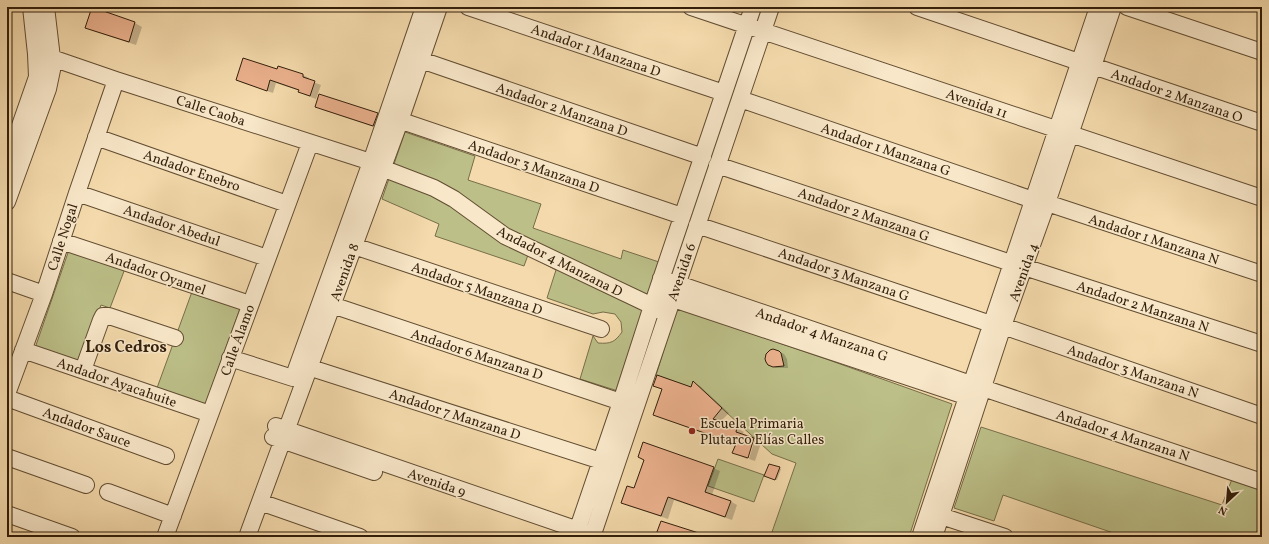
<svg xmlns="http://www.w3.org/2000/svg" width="1269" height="544" viewBox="0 0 1269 544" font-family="Vollkorn,serif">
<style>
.green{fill:#bcbf88;stroke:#776e49}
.shadow{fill:#0003}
.building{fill:#ebb18d;stroke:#321e0a}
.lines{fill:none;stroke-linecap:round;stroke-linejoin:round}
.minor-casing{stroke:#624d32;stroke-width:18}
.minor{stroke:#f8e7c9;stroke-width:16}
.poi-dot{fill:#8f2418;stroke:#f8e7c9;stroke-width:1.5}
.labels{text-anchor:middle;stroke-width:3;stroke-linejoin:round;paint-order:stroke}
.street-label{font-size:14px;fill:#321e0a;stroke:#f8e7c9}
.poi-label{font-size:14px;fill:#321e0a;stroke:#f8e7c9;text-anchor:start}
.quarter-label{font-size:16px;font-weight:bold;fill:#321e0a;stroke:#f8e7c9}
</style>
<rect width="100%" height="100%" fill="#f4daac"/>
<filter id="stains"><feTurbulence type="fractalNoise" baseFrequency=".005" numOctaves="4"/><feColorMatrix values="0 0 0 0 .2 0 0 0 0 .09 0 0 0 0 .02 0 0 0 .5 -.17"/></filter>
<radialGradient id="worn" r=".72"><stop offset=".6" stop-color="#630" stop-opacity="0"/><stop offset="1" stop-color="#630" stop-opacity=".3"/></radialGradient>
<path class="green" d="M405 132 475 156 468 180 541 204 533 228 621 259 623 250 662 263 618 391 580 379 593 336 598 343C611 344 615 342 622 332L621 322 615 314 603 312 593 314 547 298 556 270 528 255 524 266 435 236 439 224 382 199Z
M70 247 126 266 110 308 101 305 80 364 35 348Z
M193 289 241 306 205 406 157 388Z
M677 308 829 360 952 404 909 537H786L772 532 796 463 772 454 704 392 656 375Z
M981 427 1222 505 1232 479 1262 490V517L1255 537H1125L1003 495 994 521 954 508Z
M718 459 764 475 754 502 708 486Z"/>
<path class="shadow" d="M93 9 135 23 142 27 136 45 93 31 87 27Z
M279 67 303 75 309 78 308 80 321 85 316 99 305 95 300 91 276 83 273 93 243 83 237 80 278 70Z
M316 106 377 114 384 118 380 129 323 110Z
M776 350 784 354 787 359 788 368H776L768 364Z
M693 382 700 386 729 413 720 422 737 428 744 432 742 435 753 439 747 459 734 453 736 444 661 418 654 415 663 390 654 386 691 388Z
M755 439 761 443 755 461 749 459Z
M713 468 720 471 712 495 730 501 737 505 732 520 674 500 668 519 629 506 622 502 635 490Z
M779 468 781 469 777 480 767 476Z"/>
<path class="building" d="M92 7 135 22 129 42 85 28Z
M243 58 277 69 278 66 303 74V77L315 81 310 96 298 92 299 90 270 80 267 91 236 80Z
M319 94 378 113 373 126 315 107Z
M773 349 779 351 781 353 784 366 773 367 768 365 766 362 765 359 766 354 770 350Z
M657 375 691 387 693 381 722 408 713 419 737 427 736 432 754 438 748 458 732 453 736 444 653 415 662 389 653 386Z
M643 442 714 467 705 492 731 501 725 517 668 497 661 516 621 503 627 486 634 488 644 460 638 457Z
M769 464 780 467 775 480 764 476Z
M661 521 705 535 704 537H655Z"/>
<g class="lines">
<g class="minor-casing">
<path id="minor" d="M468 7 724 93
M691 7 1262 198
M917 7 1079 62
M1127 7 1262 52
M52 58 116 80 371 162 382 168 434 188 454 199 505 236 667 313
M421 60 703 157
M1093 66 1262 123
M740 99 1033 200
M390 117 682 216
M96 137 287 204
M7 163 37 77 36 54 31 7
M717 165 1011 263
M77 193 267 258
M7 202 48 89 52 70V58L46 7
M1047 203 1262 274
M697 225 991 324
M61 241 250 304
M354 246 601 329
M1024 267 1262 344
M661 278 971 384 1262 482
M7 281 44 294
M661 295 977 400
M332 305 621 402
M1003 326 1262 416
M23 350 210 414
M230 358 293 378
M308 367 601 461
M83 370 101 320 103 316H109L175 338
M296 370 371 162 424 7
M7 394 44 294 77 193 116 80
M7 398 166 456
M276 426 587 533
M273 437 374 472
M7 457 86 485
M108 492 173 516
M260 502 360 537
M7 514 72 537
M941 516 1005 537
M165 537 310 143
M247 537 400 121 439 7
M575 537 621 402 652 306 753 7
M592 537 771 7
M920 537 1098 7
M934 537 1003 326 1047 203 1113 7"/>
</g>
<use href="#minor" class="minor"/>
</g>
<circle class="poi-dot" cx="692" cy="431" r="4"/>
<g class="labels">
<g class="street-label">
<text transform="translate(596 50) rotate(19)" y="5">Andador 1 Manzana D</text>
<text transform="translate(1177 95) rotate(19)" y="5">Andador 2 Manzana O</text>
<text transform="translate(977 103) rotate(19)" y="5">Avenida 11</text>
<text transform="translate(562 109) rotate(19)" y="5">Andador 2 Manzana D</text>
<text transform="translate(211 110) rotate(18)" y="5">Calle Caoba</text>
<text transform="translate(886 149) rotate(19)" y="5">Andador 1 Manzana G</text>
<text transform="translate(534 166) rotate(19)" y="5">Andador 3 Manzana D</text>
<text transform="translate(192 170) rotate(19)" y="5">Andador Enebro</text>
<text transform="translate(864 214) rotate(19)" y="5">Andador 2 Manzana G</text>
<text transform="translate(172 225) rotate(19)" y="5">Andador Abedul</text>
<text transform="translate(62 237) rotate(-72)" y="5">Calle Nogal</text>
<text transform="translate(1154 239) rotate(18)" y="5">Andador 1 Manzana N</text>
<text transform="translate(560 261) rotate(27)" y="5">Andador 4 Manzana D</text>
<text transform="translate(344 272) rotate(-70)" y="5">Avenida 8</text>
<text transform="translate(681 272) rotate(-71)" y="5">Avenida 6</text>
<text transform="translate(1023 272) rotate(-70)" y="5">Avenida 4</text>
<text transform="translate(156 273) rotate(19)" y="5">Andador Oyamel</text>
<text transform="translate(844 274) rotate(19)" y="5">Andador 3 Manzana G</text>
<text transform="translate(477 288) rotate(19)" y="5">Andador 5 Manzana D</text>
<text transform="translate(1143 306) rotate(18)" y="5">Andador 2 Manzana N</text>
<text transform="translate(822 334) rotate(19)" y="5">Andador 4 Manzana G</text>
<text transform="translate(237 340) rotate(-70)" y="5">Calle Álamo</text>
<text transform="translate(477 354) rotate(18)" y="5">Andador 6 Manzana D</text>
<text transform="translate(1133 371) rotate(19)" y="5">Andador 3 Manzana N</text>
<text transform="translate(117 382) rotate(19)" y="5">Andador Ayacahuite</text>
<text transform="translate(455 414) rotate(18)" y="5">Andador 7 Manzana D</text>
<text transform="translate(87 427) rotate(20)" y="5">Andador Sauce</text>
<text transform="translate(1123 435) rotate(18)" y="5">Andador 4 Manzana N</text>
<text transform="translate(437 482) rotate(19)" y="5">Avenida 9</text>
</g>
<g class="poi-label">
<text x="700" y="428">Escuela Primaria<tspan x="700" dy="16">Plutarco Elías Calles</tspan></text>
</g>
<g class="quarter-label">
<text x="126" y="352">Los Cedros</text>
</g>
</g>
<rect width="1269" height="544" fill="none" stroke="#f4daac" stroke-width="24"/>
<rect x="8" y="8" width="1253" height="528" fill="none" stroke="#321e0a" stroke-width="2"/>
<rect x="12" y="12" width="1245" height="520" fill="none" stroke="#321e0a"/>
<g transform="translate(1227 502) rotate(206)" stroke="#f8e7c9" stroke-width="3" paint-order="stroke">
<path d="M0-3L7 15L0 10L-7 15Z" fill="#321e0a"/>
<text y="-6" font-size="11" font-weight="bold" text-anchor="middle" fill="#321e0a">N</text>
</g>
<rect width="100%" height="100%" filter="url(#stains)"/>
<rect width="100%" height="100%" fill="url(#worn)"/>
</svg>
